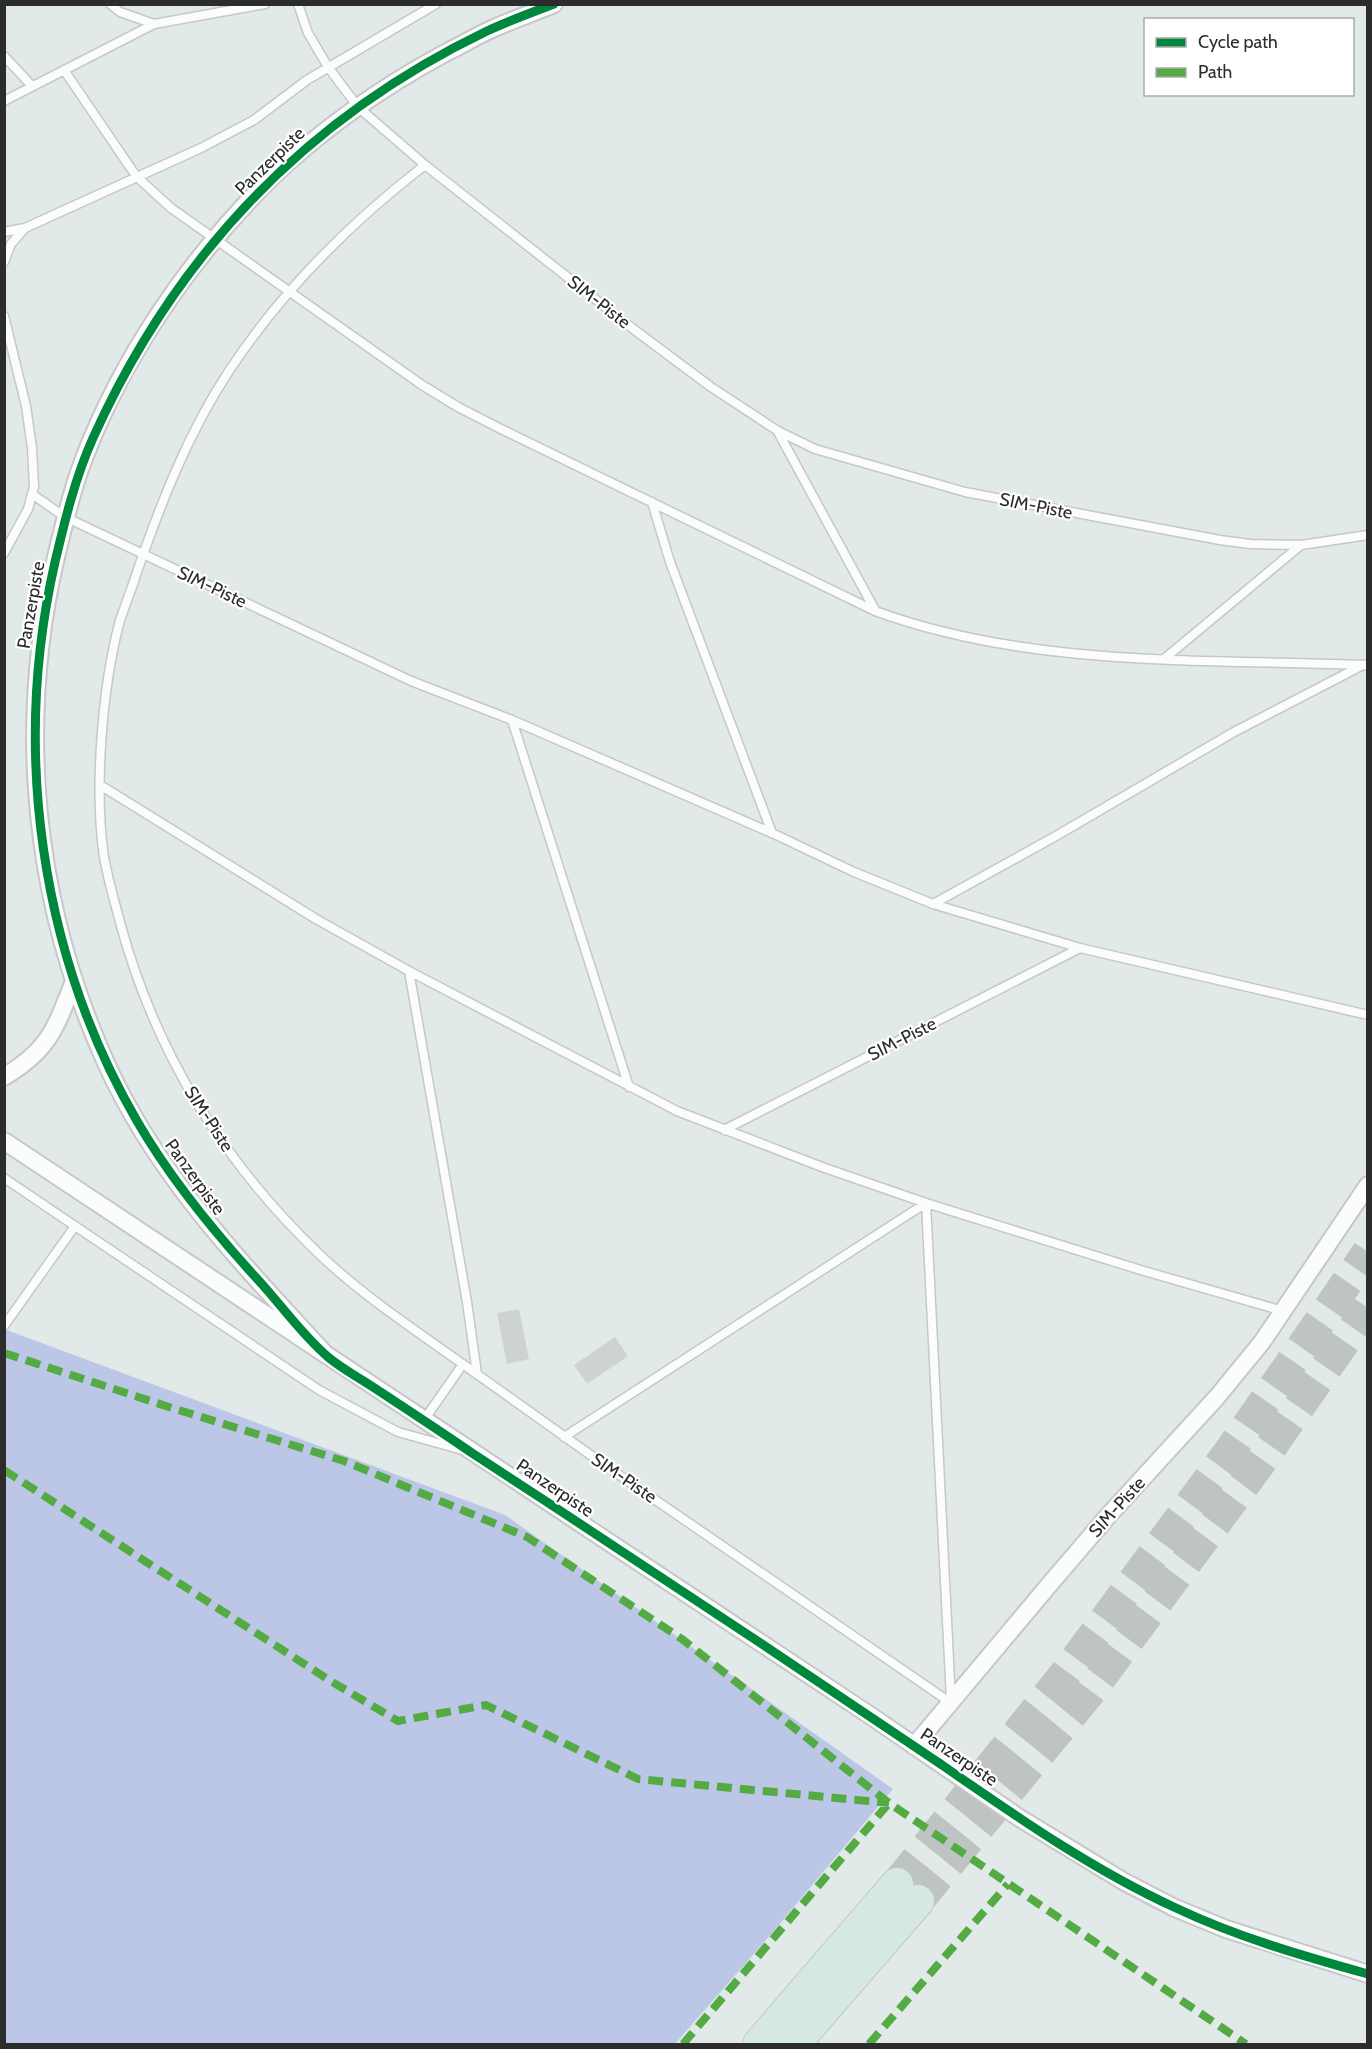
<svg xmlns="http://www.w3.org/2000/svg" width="1372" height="2049" viewBox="0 0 1372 2049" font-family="Cabin,sans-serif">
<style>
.green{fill:#bcc6e6}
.building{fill:#cdd3d2}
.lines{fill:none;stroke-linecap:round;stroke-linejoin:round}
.motorway-tunnel{stroke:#bec4c3;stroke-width:32;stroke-dasharray:32 16;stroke-linecap:butt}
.service-casing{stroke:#c7c7c7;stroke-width:11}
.minor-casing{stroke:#c7c7c7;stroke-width:20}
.motorway-casing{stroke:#c2c6c5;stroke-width:34}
.service{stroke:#fbfcfc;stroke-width:8}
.minor{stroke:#fbfcfc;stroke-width:16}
.motorway{stroke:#d5e9e1;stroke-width:32}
.quiet{stroke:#54ab44;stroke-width:8;stroke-dasharray:15 8;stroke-linecap:butt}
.cycleway-casing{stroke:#fff;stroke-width:13}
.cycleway{stroke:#00873e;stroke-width:9}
.labels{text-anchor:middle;stroke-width:4.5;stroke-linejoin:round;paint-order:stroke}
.street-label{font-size:18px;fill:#2c2c2c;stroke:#fff}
</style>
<rect width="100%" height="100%" fill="#e2eae9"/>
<path class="green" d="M4 1329 505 1515 893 1789 766 1940 675 2044H5Z"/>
<path class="building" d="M519 1309 529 1359 507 1364 497 1313Z
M615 1337 628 1356 587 1384 574 1365Z"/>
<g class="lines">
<path class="motorway-tunnel" d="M897 1884 1065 1674 1232 1448 1368 1252
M918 1901 1089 1693 1257 1467 1368 1308"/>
<g class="service-casing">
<path id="service" d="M110 4 120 12 154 24 265 4
M298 4 308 33 328 67 358 107 425 165 632 328 711 387 778 431 815 449 965 492 1220 540 1250 544 1301 545 1368 535
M4 56 32 86
M64 70 136 176 171 208 422 385 458 407 501 429 875 611C1031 668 1204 659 1368 665
M4 101 154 24
M425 165C350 223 281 292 229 371 188 433 160 505 136 575 131 591 124 607 119 624 102 690 94 789 104 857 108 880 115 903 121 926 156 1053 224 1163 319 1254 361 1294 409 1326 457 1360 507 1395 556 1431 606 1466 721 1545 836 1624 951 1703
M4 232 25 228
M4 262 11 244 25 228 201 148 254 120 307 80 436 4
M4 316 26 406 32 448 34 487 28 509 4 553
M778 432 875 610
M32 494 65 517 411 681 512 720 772 833 854 872 933 904 1080 948 1368 1015
M652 502 670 562 772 833
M1164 659 1301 545
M512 720 629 1087
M100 785 316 919 409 971 677 1111 822 1167 926 1203 1144 1271 1283 1311
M933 904 1056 836 1234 732 1363 665
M409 971 467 1302 477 1374
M724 1130 1080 948
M4 1178 75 1226 4 1326
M926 1203 951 1700
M75 1226 319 1390 398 1432 459 1449
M424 1420 463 1364
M564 1437 926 1203"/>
</g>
<g class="minor-casing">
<path id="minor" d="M4 1077C50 1049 55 1029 74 981
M4 1141 871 1716 1018 1817 1123 1881 1175 1908 1226 1929 1368 1974
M326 1355C242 1263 158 1178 106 1063 34 903 16 728 56 557 64 525 71 492 83 461 123 355 191 257 271 178 323 128 384 86 447 52 462 45 476 36 492 29 512 20 533 13 554 4
M914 1746 1049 1585 1108 1516 1217 1397 1262 1342 1368 1185"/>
</g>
<g class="motorway-casing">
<path id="motorway" d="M759 2044 897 1884
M794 2044 918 1901"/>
</g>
<use href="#service" class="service"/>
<use href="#minor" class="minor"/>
<use href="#motorway" class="motorway"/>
<path class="quiet" d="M4 1353 172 1408 344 1461 527 1537 682 1639 889 1803 1246 2044
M4 1470 329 1680 398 1721 486 1705 638 1779 889 1803
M683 2044 889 1803
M869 2044 1008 1884"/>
<g class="cycleway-casing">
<path id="cycleway" d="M554 4C531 13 508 21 487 31 306 118 175 256 93 438 75 478 65 520 55 562 12 750 40 954 137 1121 171 1180 214 1232 260 1282 281 1305 304 1337 328 1357 342 1369 360 1378 376 1389 408 1410 440 1431 472 1453 569 1516 665 1580 762 1644 822 1684 882 1724 942 1765 1017 1817 1093 1870 1176 1908 1237 1937 1303 1956 1368 1974"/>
</g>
<use href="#cycleway" class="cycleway"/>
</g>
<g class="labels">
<g class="street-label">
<text transform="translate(270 161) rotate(-44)" y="6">Panzerpiste</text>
<text transform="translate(599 302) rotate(38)" y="6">SIM-Piste</text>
<text transform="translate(1036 506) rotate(11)" y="6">SIM-Piste</text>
<text transform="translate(212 587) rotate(25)" y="6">SIM-Piste</text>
<text transform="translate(31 605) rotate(-80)" y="6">Panzerpiste</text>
<text transform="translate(902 1039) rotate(-27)" y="6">SIM-Piste</text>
<text transform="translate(209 1119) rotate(57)" y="6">SIM-Piste</text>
<text transform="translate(195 1177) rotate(54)" y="6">Panzerpiste</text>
<text transform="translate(624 1478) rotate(34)" y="6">SIM-Piste</text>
<text transform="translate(555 1488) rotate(34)" y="6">Panzerpiste</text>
<text transform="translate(1117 1507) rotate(-48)" y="6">SIM-Piste</text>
<text transform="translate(959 1757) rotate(34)" y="6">Panzerpiste</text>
</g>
</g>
<rect width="1372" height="2049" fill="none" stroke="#2c2c2c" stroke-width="12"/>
<rect x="1144" y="18" width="210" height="78" fill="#ffffff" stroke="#ababab" stroke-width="1.5"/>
<rect x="1156" y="38" width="30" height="9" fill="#00873e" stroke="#ababab" stroke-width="1.5"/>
<text x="1198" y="48" font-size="18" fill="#2c2c2c">Cycle path</text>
<rect x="1156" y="68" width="30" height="9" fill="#54ab44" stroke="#ababab" stroke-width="1.5"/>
<text x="1198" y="78" font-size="18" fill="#2c2c2c">Path</text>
</svg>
